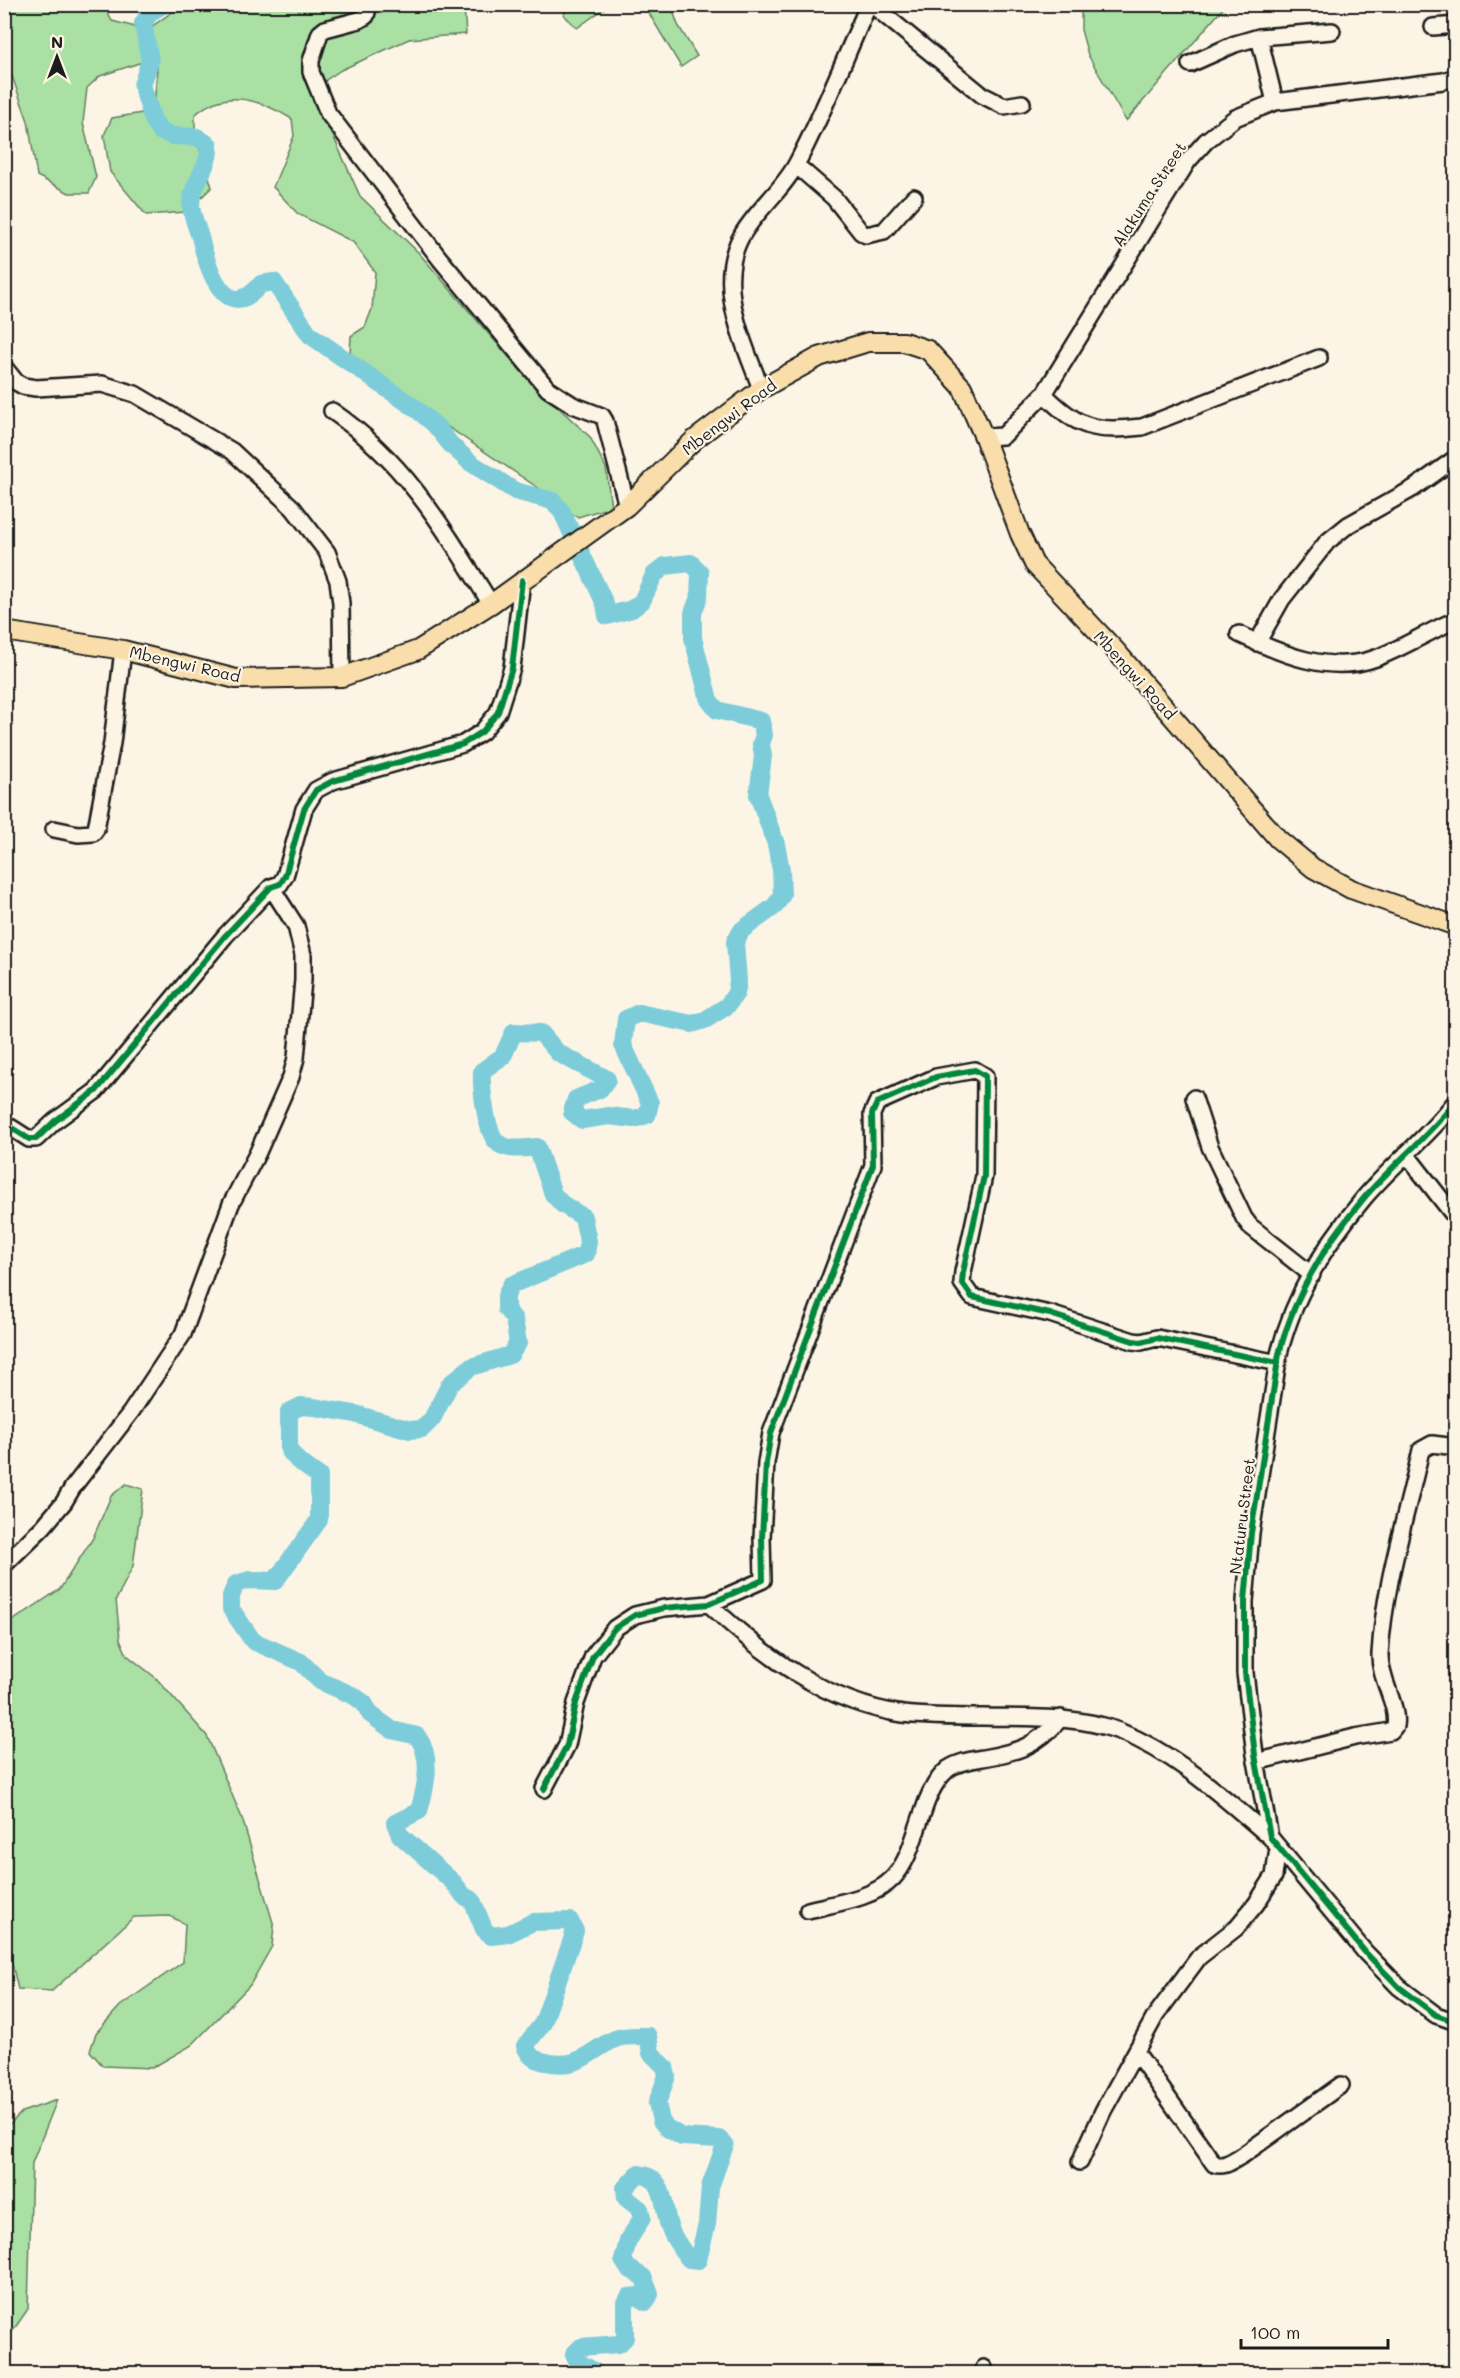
<svg xmlns="http://www.w3.org/2000/svg" width="1460" height="2378" viewBox="0 0 1460 2378" font-family="Mali,sans-serif">
<style>
.green{fill:#aae0a3;stroke:#637e60;stroke-width:1.5}
.lines{fill:none;stroke-linecap:round;stroke-linejoin:round}
.river{stroke:#7dccda;stroke-width:18}
.minor-casing{stroke:#1c1c1c;stroke-width:20}
.major-casing{stroke:#1c1c1c;stroke-width:22}
.minor{stroke:#fcf5e5;stroke-width:15}
.major{stroke:#f9deab;stroke-width:18}
.cycleway-casing{stroke:#fcf5e5;stroke-width:10}
.cycleway{stroke:#00873e;stroke-width:6}
.labels{text-anchor:middle;stroke-width:4.5;stroke-linejoin:round;paint-order:stroke}
.street-label{font-size:16px;fill:#1c1c1c;stroke:#fcf5e5}
</style>
<rect width="100%" height="100%" fill="#fcf5e5"/>
<filter id="ink" filterUnits="userSpaceOnUse"><feTurbulence type="fractalNoise" baseFrequency=".0167" numOctaves="2"/><feDisplacementMap in="SourceGraphic" scale="12" xChannelSelector="R" yChannelSelector="G"/><feConvolveMatrix kernelMatrix="1 2 1 2 8 2 1 2 1" color-interpolation-filters="sRGB"/></filter>
<g filter="url(#ink)">
<path class="green" d="M10 5H103L112 21 147 30 176 9V5H464L466 34 409 39 341 70 326 80 320 95 328 113 330 129 360 196 418 252 526 377 590 437 606 468 611 507 578 517 562 509 550 496 377 379 350 354 351 336 365 327 372 309 375 272 353 242 298 214 273 187 294 136 292 119C261 100 225 87 195 115V134L212 187 186 212 146 215 110 172 104 135 112 118 154 111 157 67 139 63 100 76 87 88 83 123 96 177 89 193H69L37 176 28 121 8 65Z
M566 5V4L609 5 577 28 564 15Z
M644 5H671L678 25 697 56 681 67Z
M1081 5V4L1226 5 1126 121 1088 55 1081 30Z
M126 1484 143 1489 133 1566 116 1600 120 1639 127 1655 156 1678 207 1736 242 1818 274 1926 272 1946 250 1985 192 2045 152 2068 103 2066 90 2051 96 2033 120 2006 183 1962 185 1924 170 1916 134 1917 52 1991 18 1989 4 1930 5 1626 60 1589 93 1538 111 1496Z
M57 2100 32 2163 28 2309 5 2342V2129L22 2112Z"/>
<g class="lines">
<path class="river" d="M164 4 151 12 143 23 150 61 142 85 153 120 160 131 173 136 197 137 209 145C211 167 191 183 191 206 192 216 197 228 200 237 207 266 225 327 261 284L274 282 310 335 415 408 435 425 452 446 471 463 515 491 553 501 562 512 605 604 607 616 632 609 642 601 654 575 665 566 691 563 700 572 699 597 693 613V638L709 700 717 710 761 721 764 735 761 744 763 756 758 795 776 844 781 870 782 895 775 906 742 930 735 942 738 981 736 993 727 1006 705 1020 692 1024 639 1013 626 1019 623 1045 650 1103 647 1115 634 1119 609 1116 582 1120 572 1112 576 1099 600 1089 607 1079 558 1053 541 1033 514 1032 503 1056 482 1071C481 1087 486 1136 499 1144 510 1151 526 1148 537 1147L553 1194 562 1204 583 1217 588 1241 586 1254 511 1285 506 1296V1309L514 1319 518 1343 510 1355 471 1367 450 1384 432 1419 422 1429 410 1430 355 1414 314 1407 301 1406 289 1412V1450L298 1461 319 1476V1520L275 1581 249 1580 236 1584 231 1596V1609L253 1641 301 1662 320 1681 354 1696 364 1703 370 1714 392 1730 417 1736C433 1757 426 1787 419 1811L395 1823 400 1835 453 1882 464 1896 472 1900 484 1929 491 1936 508 1934 533 1922 570 1921 575 1931 543 2023 525 2046C530 2057 534 2060 546 2062 580 2070 588 2051 615 2039 624 2035 638 2036 648 2036L651 2053 665 2067 667 2076 657 2103 661 2121 667 2128 682 2137 719 2139 725 2145 710 2187 707 2224 698 2260 689 2259C681 2249 673 2238 669 2226 662 2205 667 2177 638 2174L625 2188 626 2198 640 2209 642 2218 628 2241 623 2260 628 2268 643 2277 650 2294 646 2302 638 2296 629 2297 625 2305V2338L619 2344 581 2347 574 2354 578 2362 594 2371 595 2374"/>
<g class="minor-casing">
<path id="minor" d="M369 4 366 16 359 20 325 29 320 33 311 61V72L328 113 440 259 548 389 573 405 602 416 605 421 627 506
M871 4 982 95 1004 106 1022 103
M1433 27 1456 25
M1259 37 1275 102
M1190 64 1235 44 1259 37 1332 31
M796 165 834 198 861 232 866 235 884 231 914 197
M4 367 16 382 23 386 36 388 102 384 135 394 232 451 293 508 327 552 338 581 341 603 342 677
M761 389C744 342 714 284 742 235 757 209 783 190 797 163 824 112 845 57 869 4
M1044 394C1079 429 1094 432 1142 427L1319 358
M332 411C405 461 445 530 491 604
M984 437 1003 436 1044 394 1188 161 1206 141 1235 118 1275 102 1443 81 1456 77
M1239 634C1281 654 1330 675 1376 658 1403 648 1429 631 1456 620
M1257 643 1282 599 1327 542 1348 525 1414 488 1456 458
M54 829 78 834 93 833 96 829 112 743 123 650
M1194 1098 1210 1147 1244 1218 1250 1226 1312 1275
M1456 1101C1429 1136 1393 1164 1364 1198 1326 1243 1293 1297 1279 1354L1251 1533 1245 1601V1673L1255 1755 1270 1837 1365 1952 1399 1987 1436 2015 1456 2022
M4 1123 29 1139H36L55 1121 96 1091 225 936 271 887 280 884 285 876 304 809 316 790 333 781 463 744 482 732 498 712 512 668 522 580
M1406 1154 1456 1218
M4 1565 43 1527 64 1502 73 1487 131 1412 183 1334 231 1204 258 1152 291 1077 296 1058 303 980V955L296 926 271 887
M709 1604C763 1655 826 1703 903 1714 929 1717 958 1717 984 1717 1029 1718 1076 1715 1119 1731 1177 1754 1223 1797 1270 1837
M1256 1762 1355 1737 1391 1731 1395 1726C1399 1705 1379 1679 1380 1654 1384 1586 1406 1517 1421 1450L1432 1444 1456 1447
M544 1789 567 1745 576 1703 593 1656 615 1628 635 1615 664 1608 709 1604 763 1580 762 1538 766 1463 771 1433 873 1165 872 1114 877 1103 936 1077 975 1070 985 1076 984 1176 963 1272 962 1283 972 1297 1050 1314 1133 1341 1141 1342 1157 1338 1278 1363
M808 1910C836 1903 873 1899 893 1878 909 1861 915 1833 923 1812 928 1796 935 1780 948 1769 958 1762 971 1760 983 1758 1018 1752 1037 1746 1061 1718
M1136 2052 1214 2164C1225 2168 1233 2160 1243 2155L1341 2085
M1080 2162 1103 2111 1156 2015 1199 1957 1236 1928 1256 1904 1274 1876 1278 1848
M982 2374 984 2368"/>
</g>
<g class="major-casing">
<path id="major" d="M4 631 123 650 236 679 342 677 418 650 491 604 627 506 694 440 761 389 819 357 868 342H904L928 350 962 387 984 437 1020 534 1034 564 1115 650 1278 839 1313 868 1351 889 1456 926"/>
</g>
<use href="#minor" class="minor"/>
<use href="#major" class="major"/>
<g class="cycleway-casing">
<path id="cycleway" d="M1456 1101C1429 1136 1393 1164 1364 1198 1326 1243 1293 1297 1279 1354L1251 1533 1245 1601V1673L1255 1755 1270 1837 1365 1952 1399 1987 1436 2015 1456 2022
M4 1123 29 1139H36L55 1121 96 1091 225 936 271 887 280 884 285 876 304 809 316 790 333 781 463 744 482 732 498 712 512 668 522 580
M544 1789 567 1745 576 1703 593 1656 615 1628 635 1615 664 1608 709 1604 763 1580 762 1538 766 1463 771 1433 873 1165 872 1114 877 1103 936 1077 975 1070 985 1076 984 1176 963 1272 962 1283 972 1297 1050 1314 1133 1341 1141 1342 1157 1338 1278 1363"/>
</g>
<use href="#cycleway" class="cycleway"/>
</g>
</g>
<g class="labels">
<g class="street-label">
<text transform="translate(1149 194) rotate(-57)" y="6">Alakuma Street</text>
<text transform="translate(729 417) rotate(-37)" y="6">Mbengwi Road</text>
<text transform="translate(185 664) rotate(13)" y="6">Mbengwi Road</text>
<text transform="translate(1135 675) rotate(48)" y="6">Mbengwi Road</text>
<text transform="translate(1242 1516) rotate(-83)" y="6">Ntaturu Street</text>
</g>
</g>
<rect width="1460" height="2378" fill="none" stroke="#fcf5e5" stroke-width="24"/>
<rect x="12" y="12" width="1436" height="2354" fill="none" stroke="#1c1c1c" stroke-width="2" filter="url(#ink)"/>
<g transform="translate(57 57)" stroke="#fcf5e5" stroke-width="4.5" paint-order="stroke">
<path d="M0-4.5L10 22L0 15L-10 22Z" fill="#1c1c1c"/>
<text y="-9" font-size="16" font-weight="bold" text-anchor="middle" fill="#1c1c1c">N</text>
</g>
<path d="M1241 2339v9h147v-9" fill="none" stroke="#1c1c1c" stroke-width="3"/>
<text x="1250" y="2339" font-size="18" fill="#1c1c1c" stroke="#fcf5e5" stroke-width="4.5" paint-order="stroke">100 m</text>
</svg>
